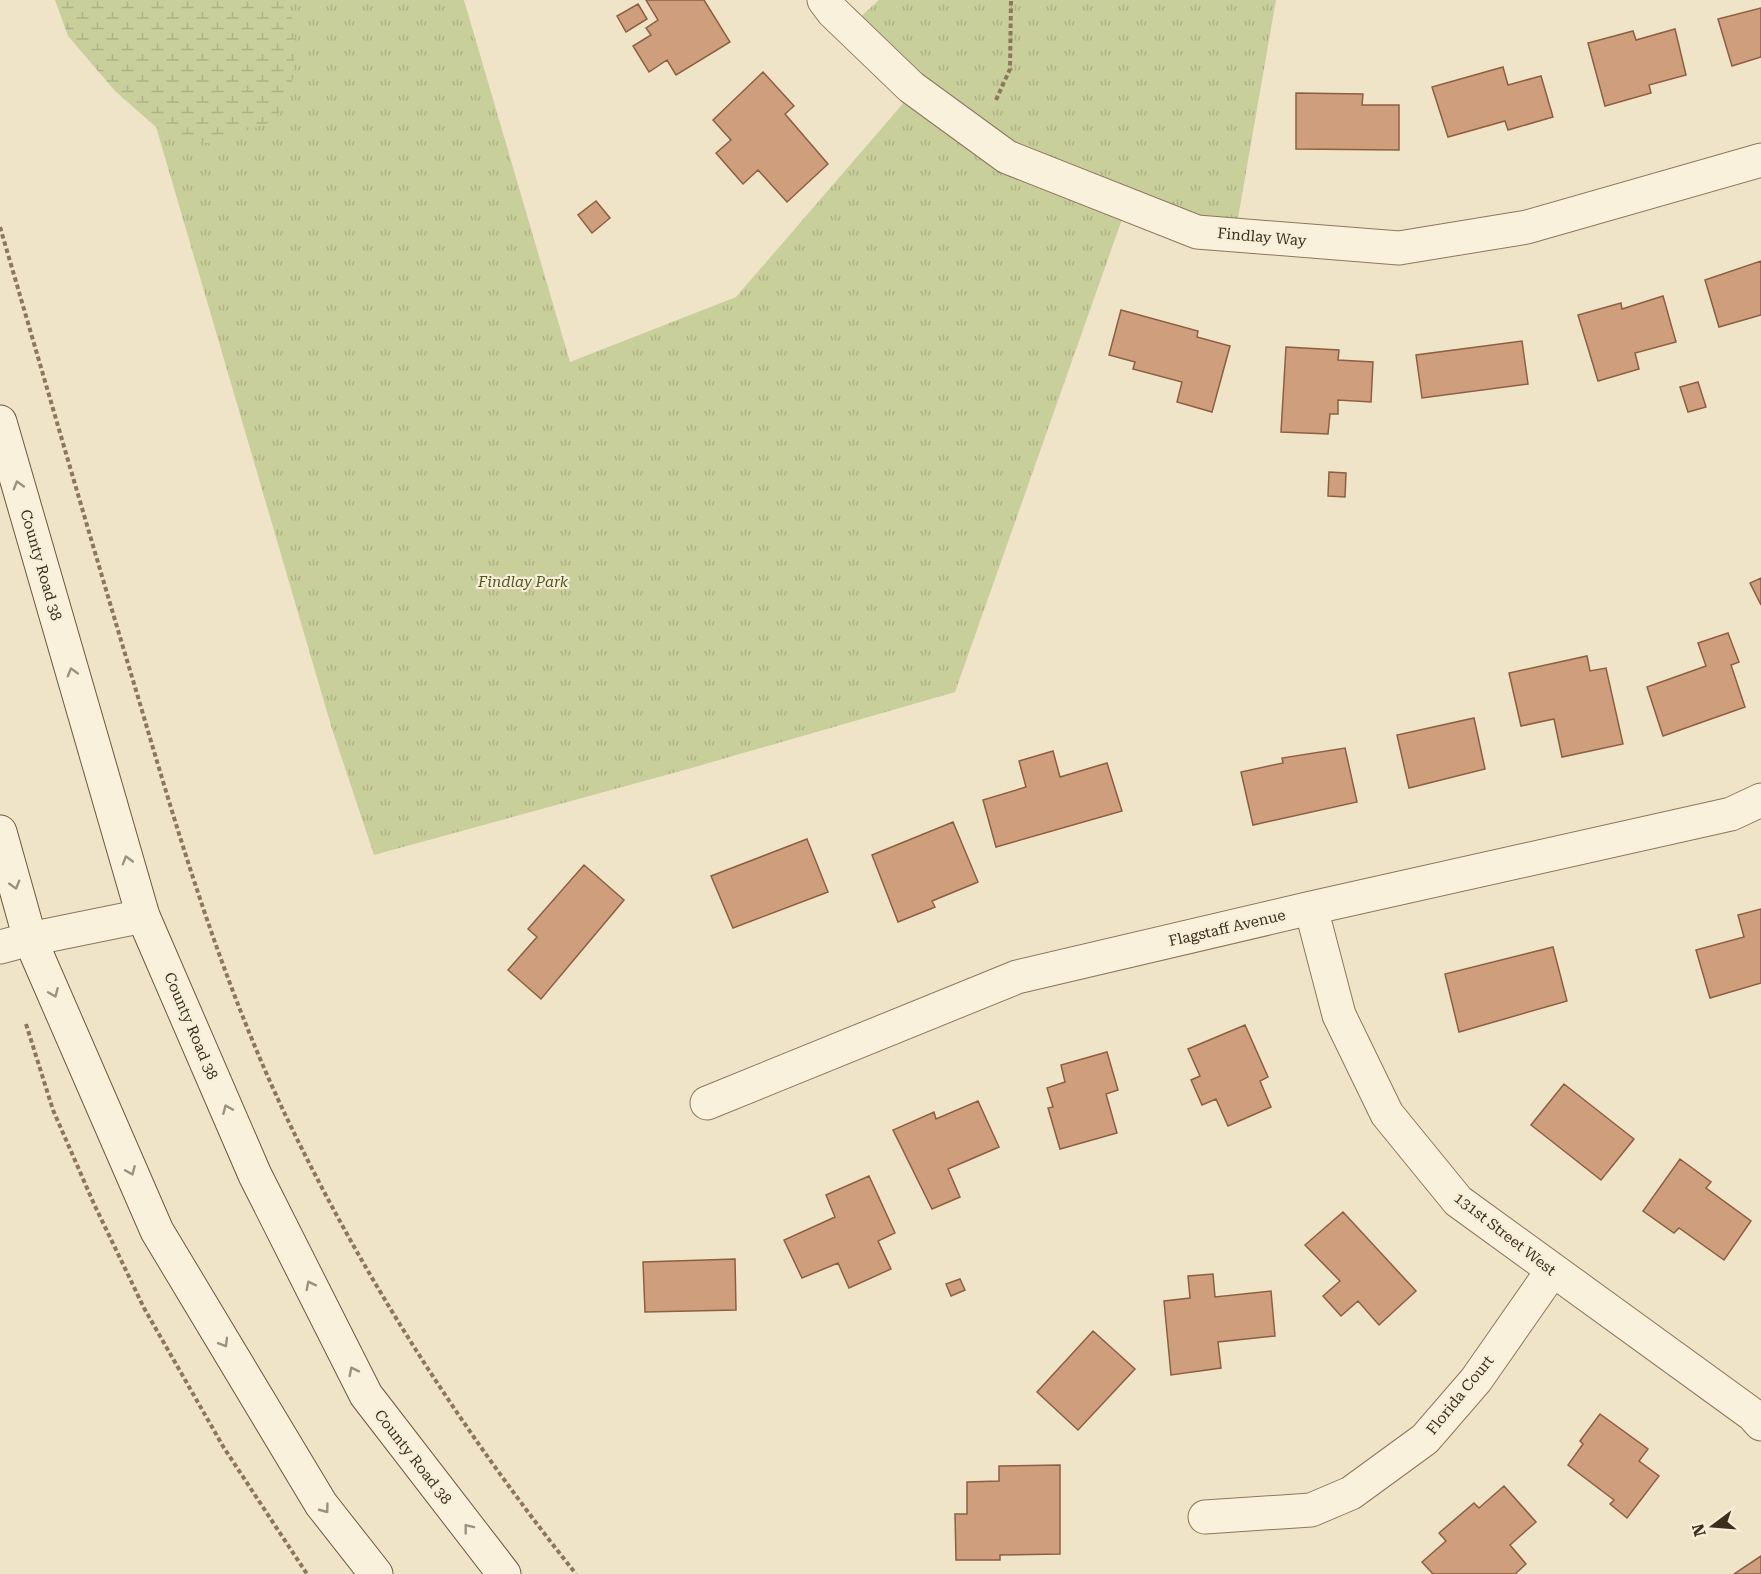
<svg xmlns="http://www.w3.org/2000/svg" width="1761" height="1574" viewBox="0 0 1761 1574" font-family="'Roboto Serif',serif">
<style>
.grass{fill:url(#grass-tufts)}
.wetland{fill:url(#wetland-marsh)}
.building{fill:#cf9f7d;stroke:#8d5f41;stroke-width:1.5}
.lines{fill:none;stroke-linecap:round;stroke-linejoin:round}
.minor-casing{stroke:#8d765c;stroke-width:35}
.secondary-casing{stroke:#6f573f;stroke-width:35}
.path{stroke:#8d765c;stroke-width:4;stroke-dasharray:4.5 3;stroke-linecap:butt}
.minor{stroke:#faf1dc;stroke-width:33}
.secondary{stroke:#faf1dc;stroke-width:33}
.oneway{stroke:#9c907e}
.labels{text-anchor:middle;stroke-width:4.5;stroke-linejoin:round;paint-order:stroke}
.street-label{font-size:15px;fill:#3d2e20;stroke:#f7eed8}
.park-label{font-size:15px;font-style:italic;fill:#4d5a26;stroke:#f7eed8}
</style>
<defs>
<pattern id="grass-tufts" width="24" height="20" patternUnits="userSpaceOnUse" patternTransform="scale(1.5)"><rect width="24" height="20" fill="#c9cf9b"/><path d="M3 7l-1-3M5 7V3M7 7l1-3M15 17l-1-3M17 17v-4M19 17l1-3" fill="none" stroke="#aeb285"/></pattern>
<pattern id="wetland-marsh" width="20" height="14" patternUnits="userSpaceOnUse" patternTransform="scale(1.5)"><rect width="20" height="14" fill="#c9cf9b"/><path d="M1 5h8M5 5V1M11 12h8M15 12V8" fill="none" stroke="#aeb285"/></pattern>
</defs>
<rect width="100%" height="100%" fill="#f0e4c8"/>
<path class="grass" d="M119 0H464L570 362 736 297 913 92 849 27 879 0H1276L1234 241 1126 208 955 692 688 769 374 855 332 729Z"/>
<path class="wetland" d="M55 0H289L295 40 294 74 286 104 271 122 208 144 165 135 115 91 68 36Z"/>
<path class="building" d="M646 0H704L730 42 676 75 667 60 649 72 633 46 651 35 646 28 658 20Z
M638 4 647 19 626 32 617 16Z
M1761 8V57L1732 66 1718 19Z
M1675 29 1686 75 1649 85 1651 93 1605 106 1588 43 1633 31 1636 40Z
M1503 67 1508 85 1541 76 1553 117 1508 130 1505 121 1448 137 1432 87Z
M763 72 794 106 785 114 828 164 787 202 758 170 743 184 716 153 731 140 713 120Z
M1296 93 1363 94 1362 105H1399V150L1296 149Z
M596 201 610 218 592 233 578 215Z
M1761 261V315L1719 327 1705 280Z
M1663 296 1676 342 1635 353 1639 369 1598 381 1578 315 1621 303 1622 309Z
M1121 310 1198 331 1197 337 1230 346 1212 412 1177 402 1182 382 1133 369 1135 362 1109 355Z
M1522 341 1528 384 1422 398 1416 355Z
M1286 347 1339 350 1338 360 1373 362 1371 402 1338 400V414H1330L1328 434 1281 432Z
M1698 382 1706 407 1688 412 1680 387Z
M1329 472 1346 473 1345 497 1328 496Z
M1761 578V605L1750 583Z
M1728 633 1739 662 1731 665 1745 707 1663 736 1647 687 1706 666 1698 643Z
M1587 656 1590 671 1606 668 1623 744 1562 757 1554 719 1521 726 1509 673Z
M1474 718 1485 769 1409 788 1397 735Z
M1345 748 1357 802 1253 825 1241 772 1283 763 1282 758Z
M1053 751 1060 777 1107 763 1122 811 996 847 983 800 1026 787 1019 761Z
M953 822 978 882 932 901 935 907 898 922 872 855Z
M807 839 828 892 733 928 711 876Z
M584 865 624 900 541 999 508 970 537 937 528 929Z
M1761 909V983L1710 998 1696 950 1744 937 1738 915Z
M1553 947 1567 1001 1459 1032 1445 974Z
M1245 1025 1268 1077 1260 1081 1271 1107 1228 1126 1216 1099 1202 1105 1191 1080 1200 1076 1188 1049Z
M1107 1052 1118 1090 1106 1094 1117 1133 1060 1149 1048 1108 1053 1107 1047 1088 1065 1082 1061 1065Z
M1564 1084 1634 1139 1601 1180 1531 1125Z
M978 1101 999 1147 948 1169 960 1197 932 1209 893 1130 934 1112 936 1119Z
M1680 1159 1711 1182 1706 1188 1751 1221 1724 1260 1679 1228 1674 1233 1643 1211Z
M869 1176 895 1233 878 1241 891 1269 849 1288 838 1263 802 1278 784 1240 835 1217 826 1195Z
M1343 1212 1416 1291 1379 1325 1358 1301 1341 1316 1323 1296 1340 1281 1305 1245Z
M735 1259 736 1310 645 1312 643 1262Z
M1213 1274 1215 1297 1271 1291 1275 1336 1218 1342 1221 1368 1171 1375 1164 1301 1190 1298 1188 1276Z
M960 1279 965 1290 951 1296 946 1284Z
M1093 1331 1135 1369 1078 1430 1037 1392Z
M1600 1414 1648 1449 1639 1461 1659 1476 1627 1518 1610 1504 1614 1500 1568 1465 1583 1444 1580 1441Z
M1060 1465V1554L1000 1555V1560H956L955 1514H967V1482L999 1481V1466Z
M1504 1486 1536 1522 1510 1545 1526 1564 1515 1574H1433L1422 1562 1446 1541 1439 1533 1474 1503 1479 1508Z
M1761 1556V1574H1734Z"/>
<g class="lines">
<g class="minor-casing">
<path id="minor" d="M824 0 833 12 911 87 1007 157 1197 232 1399 248 1527 227 1761 160
M1311 908 1339 1015 1387 1114 1458 1201 1753 1415 1761 1424
M0 947 30 939 143 916
M707 1103 1017 977 1311 908 1731 814 1761 800
M1205 1517 1311 1510 1351 1493 1425 1439 1476 1380 1552 1271"/>
</g>
<g class="secondary-casing">
<path id="secondary" d="M0 422 143 916 255 1175 366 1395 504 1574
M0 832 30 939 157 1231 321 1504 376 1574"/>
</g>
<path class="path" d="M996 100 1010 69 1011 0
M0 227C46 384 91 541 138 697 179 837 221 978 283 1110 362 1276 462 1431 576 1574
M26 1024 53 1110 94 1204 144 1308 224 1448 307 1574"/>
<use href="#minor" class="minor"/>
<use href="#secondary" class="secondary"/>
</g>
<defs><path id="oneway-chevron" d="M-2-3.5L2.5 0L-2 3.5" fill="none" stroke-width="1.6" stroke-linecap="round" stroke-linejoin="round" transform="scale(1.5)"/></defs>
<g class="oneway">
<use href="#oneway-chevron" transform="translate(18 485) rotate(-106)"/>
<use href="#oneway-chevron" transform="translate(72 672) rotate(-106)"/>
<use href="#oneway-chevron" transform="translate(127 860) rotate(-106)"/>
<use href="#oneway-chevron" transform="translate(15 885) rotate(74)"/>
<use href="#oneway-chevron" transform="translate(54 993) rotate(67)"/>
<use href="#oneway-chevron" transform="translate(227 1109) rotate(-113)"/>
<use href="#oneway-chevron" transform="translate(131 1171) rotate(67)"/>
<use href="#oneway-chevron" transform="translate(310 1285) rotate(-117)"/>
<use href="#oneway-chevron" transform="translate(224 1343) rotate(59)"/>
<use href="#oneway-chevron" transform="translate(353 1371) rotate(-117)"/>
<use href="#oneway-chevron" transform="translate(325 1509) rotate(53)"/>
<use href="#oneway-chevron" transform="translate(468 1528) rotate(-128)"/>
</g>
<g class="labels">
<g class="street-label">
<text transform="translate(1262 237) rotate(5)" y="5">Findlay Way</text>
<text transform="translate(41 565) rotate(74)" y="5">County Road 38</text>
<text transform="translate(1227 928) rotate(-13)" y="5">Flagstaff Avenue</text>
<text transform="translate(191 1026) rotate(67)" y="5">County Road 38</text>
<text transform="translate(1505 1234) rotate(38)" y="5">131st Street West</text>
<text transform="translate(1460 1395) rotate(-51)" y="5">Florida Court</text>
<text transform="translate(413 1457) rotate(52)" y="5">County Road 38</text>
</g>
<g class="park-label">
<text x="523" y="587">Findlay Park</text>
</g>
</g>
<g transform="translate(1713 1526) rotate(254)" stroke="#f7eed8" stroke-width="4.5" paint-order="stroke">
<path d="M0-4.5L10 22L0 15L-10 22Z" fill="#3d2e20"/>
<text y="-9" font-size="16" font-weight="bold" text-anchor="middle" fill="#3d2e20">N</text>
</g>
</svg>
